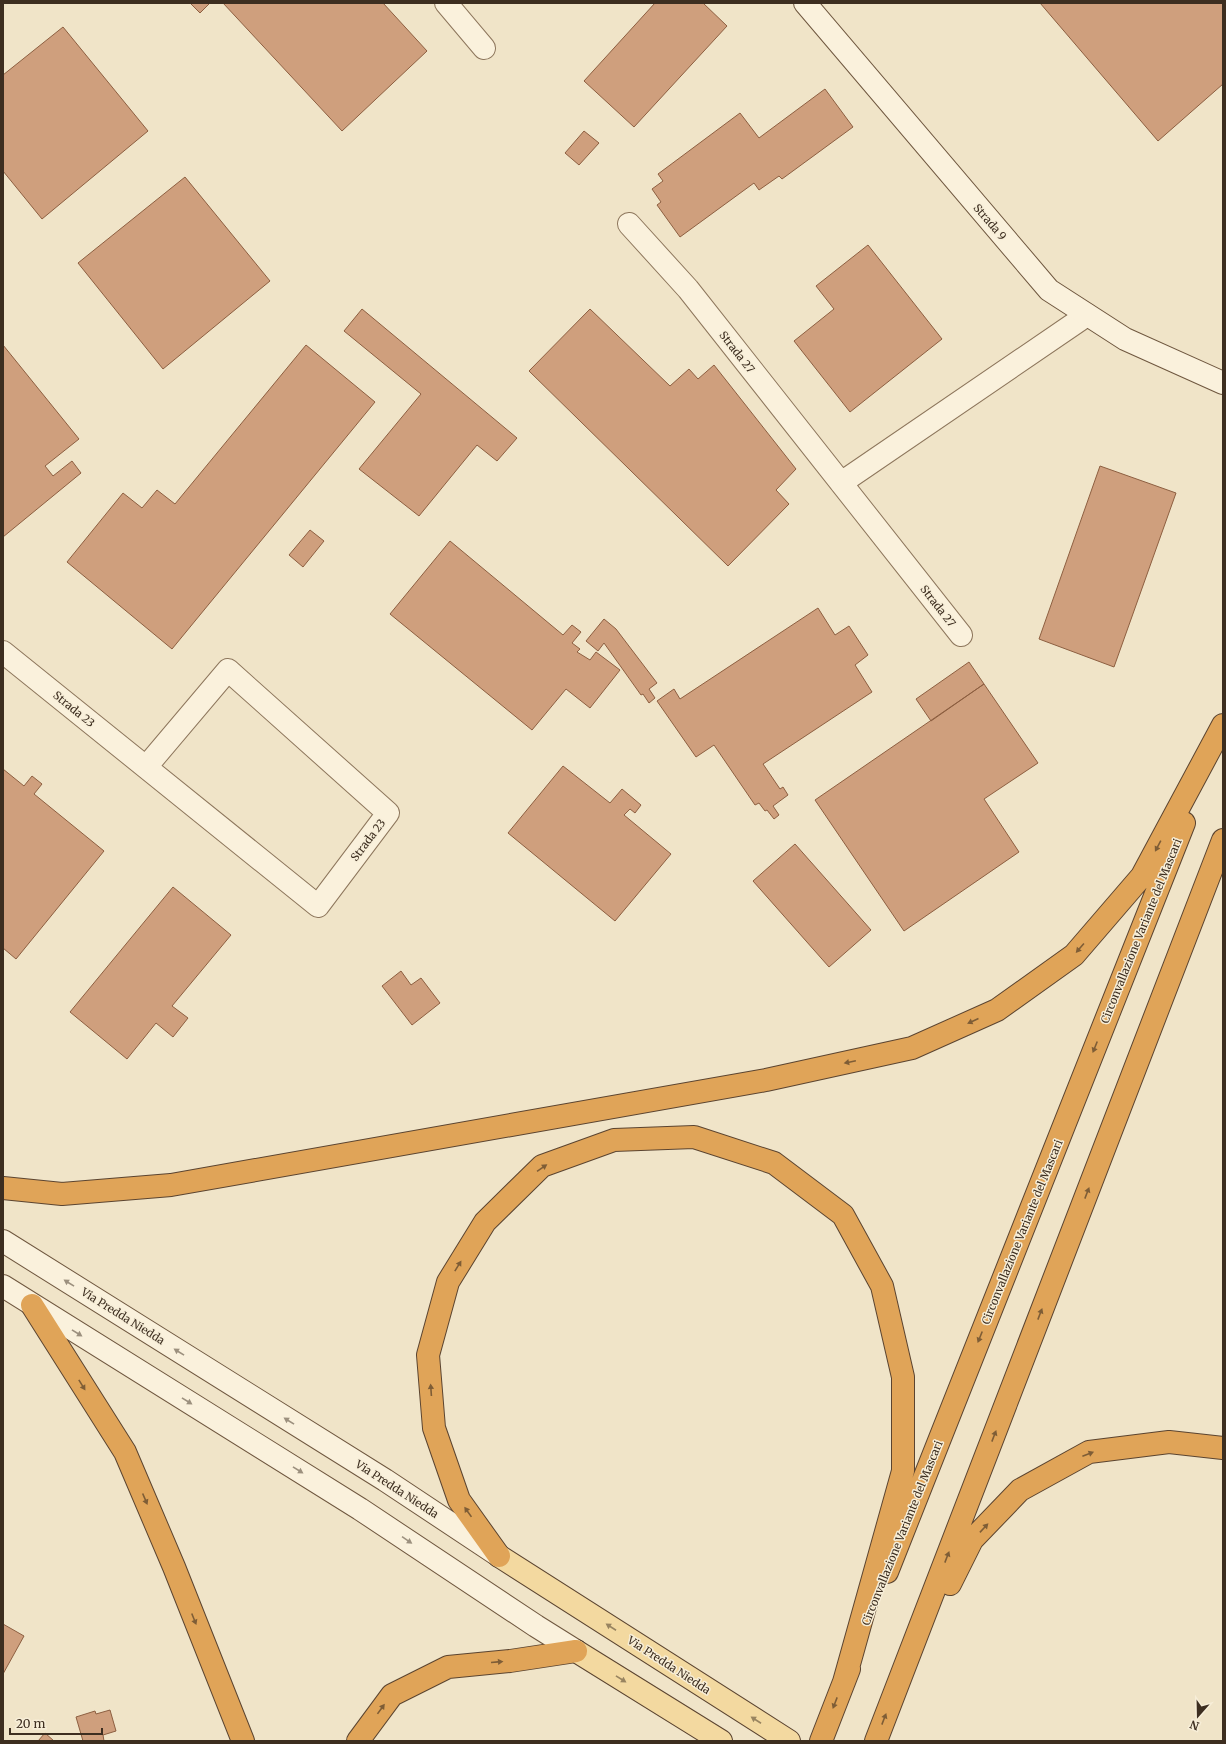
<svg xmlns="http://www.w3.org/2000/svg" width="1226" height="1744" viewBox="0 0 1226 1744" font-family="Merriweather,serif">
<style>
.building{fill:#cf9f7d;stroke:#8d5f41}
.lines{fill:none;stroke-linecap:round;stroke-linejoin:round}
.street-casing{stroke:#8d765c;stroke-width:24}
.secondary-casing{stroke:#6f573f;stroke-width:24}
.primary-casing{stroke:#5b4430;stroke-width:24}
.highway-casing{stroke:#5b4430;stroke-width:24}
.street{stroke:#faf1dc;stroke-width:22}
.secondary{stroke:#faf1dc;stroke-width:22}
.primary{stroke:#f3d9a0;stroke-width:22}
.highway{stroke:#e0a458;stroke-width:22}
.oneway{fill:#7e5d36}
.oneway2{fill:#9c907e}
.oneway3{fill:#988460}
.labels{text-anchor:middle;stroke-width:3;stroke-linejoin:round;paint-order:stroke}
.street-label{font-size:11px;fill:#3d2e20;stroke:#f7eed8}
</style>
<rect width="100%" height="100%" fill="#f0e4c8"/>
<path class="building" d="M190 3H210L200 13Z
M223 3H383L427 51 342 131Z
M655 3H703L727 26 634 127 584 81Z
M1040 3H1223V84L1158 141Z
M63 27 148 131 42 219 3 171V75Z
M825 89 853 127 782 179 779 176 759 190 754 183 680 237 657 205 661 202 652 189 663 181 658 174 740 113 759 138Z
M584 131 599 143 579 165 565 153Z
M185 177 270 281 163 369 78 263Z
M868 245 942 339 850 412 794 341 834 309 816 286Z
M362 309 517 438 497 461 477 445 419 516 359 469 421 394 344 331Z
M590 309 670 386 689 369 698 379 714 365 796 469 776 490 789 504 728 566 529 371Z
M3 345 79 439 45 466 53 476 72 461 81 473 3 537Z
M306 345 375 402 172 649 67 562 123 493 142 508 157 490 175 504Z
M1100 466 1176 493 1114 667 1039 639Z
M310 530 324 541 303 567 289 555Z
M450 541 563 635 572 625 581 632 572 643 580 649 577 652 590 660 596 652 620 670 590 708 566 689 532 730 390 614Z
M818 608 835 635 849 626 868 655 855 665 872 692 763 764 780 789 783 787 788 795 773 806 779 815 774 819 767 810 765 811 759 803 755 805 714 745 696 757 657 701 674 689 680 699Z
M604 619 616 629 657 683 649 689 655 698 649 703 643 694 641 695 604 643 598 651 586 641Z
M969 662 984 684 931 721 916 699Z
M984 684 1038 763 984 799 1019 852 904 931 815 800Z
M563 766 610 803 622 789 641 805 635 813 630 809 624 815 671 854 615 921 508 833Z
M3 769 24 786 32 776 42 784 34 794 104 851 16 959 3 948Z
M795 844 871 930 829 967 753 881Z
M173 887 231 935 172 1006 188 1018 173 1037 156 1023 127 1059 70 1012Z
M401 971 411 985 421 978 440 1003 412 1025 382 986Z
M3 1624 24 1636 3 1674Z
M110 1710 116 1731 103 1735 104 1741H83L76 1717 95 1711 96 1714Z
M45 1733 54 1741H38Z"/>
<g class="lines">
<g class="street-casing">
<path id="street" d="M446 3 484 48
M629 224 688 289 961 635
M841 483 1087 315
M3 652 318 906 388 813 228 670 146 767"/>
</g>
<g class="secondary-casing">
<path id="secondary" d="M805 3 1049 290 1125 339 1223 383
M3 1241 385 1480 498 1555
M3 1286 360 1509 536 1626 576 1651"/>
</g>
<g class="primary-casing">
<path id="primary" d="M499 1556 789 1741
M576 1651 721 1741"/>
</g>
<g class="highway-casing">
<path id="highway" d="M3 1188 62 1194 171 1185 766 1080 912 1048 997 1010 1074 955 1142 876 1223 725
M32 1305 125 1452 174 1567 243 1741
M499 1556 459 1500 434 1428 428 1355 448 1282 485 1222 542 1166 614 1140 694 1137 774 1163 843 1215 882 1286 903 1377V1471L844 1682
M887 1572 1184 823
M950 1584 972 1540 1020 1490 1089 1452 1169 1442 1223 1448
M358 1741 392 1695 448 1667 510 1661 576 1651
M821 1741 849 1669
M876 1741 1223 840"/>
</g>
<use href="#street" class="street"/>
<use href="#secondary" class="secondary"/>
<use href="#primary" class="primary"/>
<use href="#highway" class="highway"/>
</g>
<defs><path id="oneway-solid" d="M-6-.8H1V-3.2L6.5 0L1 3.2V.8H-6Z"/></defs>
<g class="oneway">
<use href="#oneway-solid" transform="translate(1158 846) rotate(118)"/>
<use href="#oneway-solid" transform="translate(1080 948) rotate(131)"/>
<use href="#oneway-solid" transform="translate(973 1021) rotate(156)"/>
<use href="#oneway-solid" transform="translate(1095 1047) rotate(112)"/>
<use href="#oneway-solid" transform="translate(850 1062) rotate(168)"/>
<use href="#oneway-solid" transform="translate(542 1168) rotate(-34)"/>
<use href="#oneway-solid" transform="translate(1087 1193) rotate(-69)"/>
<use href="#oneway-solid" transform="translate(458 1266) rotate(-58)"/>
<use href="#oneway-solid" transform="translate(1040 1314) rotate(-69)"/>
<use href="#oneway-solid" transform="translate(980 1337) rotate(112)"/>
<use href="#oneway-solid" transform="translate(82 1385) rotate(58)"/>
<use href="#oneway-solid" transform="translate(431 1390) rotate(-94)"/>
<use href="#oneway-solid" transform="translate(994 1436) rotate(-69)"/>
<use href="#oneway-solid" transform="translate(1088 1454) rotate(-21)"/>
<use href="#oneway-solid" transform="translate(145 1499) rotate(67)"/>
<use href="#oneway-solid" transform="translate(468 1512) rotate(-125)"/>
<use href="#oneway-solid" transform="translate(984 1528) rotate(-47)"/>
<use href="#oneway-solid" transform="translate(947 1557) rotate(-69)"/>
<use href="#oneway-solid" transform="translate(194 1619) rotate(68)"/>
<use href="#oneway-solid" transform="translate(497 1662) rotate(-5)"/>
<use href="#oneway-solid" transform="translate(835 1703) rotate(111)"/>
<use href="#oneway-solid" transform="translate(381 1709) rotate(-54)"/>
<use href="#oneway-solid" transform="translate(884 1719) rotate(-69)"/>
</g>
<g class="oneway2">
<use href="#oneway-solid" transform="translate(69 1283) rotate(-148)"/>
<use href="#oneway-solid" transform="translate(77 1333) rotate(32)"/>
<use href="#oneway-solid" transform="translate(179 1352) rotate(-148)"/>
<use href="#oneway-solid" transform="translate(187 1401) rotate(32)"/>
<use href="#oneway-solid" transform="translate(289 1421) rotate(-148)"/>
<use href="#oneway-solid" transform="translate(298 1470) rotate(32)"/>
<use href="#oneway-solid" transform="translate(407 1540) rotate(34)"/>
</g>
<g class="oneway3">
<use href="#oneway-solid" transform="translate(611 1627) rotate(-147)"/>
<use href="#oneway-solid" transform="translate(621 1679) rotate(32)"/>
<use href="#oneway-solid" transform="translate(756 1720) rotate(-147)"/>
</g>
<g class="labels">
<g class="street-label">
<text transform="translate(990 222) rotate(49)" y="4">Strada 9</text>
<text transform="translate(737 352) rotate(52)" y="4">Strada 27</text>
<text transform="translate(938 606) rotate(52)" y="4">Strada 27</text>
<text transform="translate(74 709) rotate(39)" y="4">Strada 23</text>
<text transform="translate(368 840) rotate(-53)" y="4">Strada 23</text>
<text transform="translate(1141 931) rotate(-68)" y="4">Circonvallazione Variante del Mascari</text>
<text transform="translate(1022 1232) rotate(-68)" y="4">Circonvallazione Variante del Mascari</text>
<text transform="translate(123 1316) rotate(32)" y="4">Via Predda Niedda</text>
<text transform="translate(397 1489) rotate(33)" y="4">Via Predda Niedda</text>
<text transform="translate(902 1533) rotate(-68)" y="4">Circonvallazione Variante del Mascari</text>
<text transform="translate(669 1665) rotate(33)" y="4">Via Predda Niedda</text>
</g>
</g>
<rect width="1226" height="1744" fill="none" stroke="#3d2e20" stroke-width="8"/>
<g transform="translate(1198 1716) rotate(200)" stroke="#f7eed8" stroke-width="3" paint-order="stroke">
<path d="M0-3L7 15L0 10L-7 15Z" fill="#3d2e20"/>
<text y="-6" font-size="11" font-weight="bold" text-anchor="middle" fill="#3d2e20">N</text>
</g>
<path d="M10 1728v6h92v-6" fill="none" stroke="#3d2e20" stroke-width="2"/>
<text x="16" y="1728" font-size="12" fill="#3d2e20" stroke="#f7eed8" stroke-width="3" paint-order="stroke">20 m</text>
</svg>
